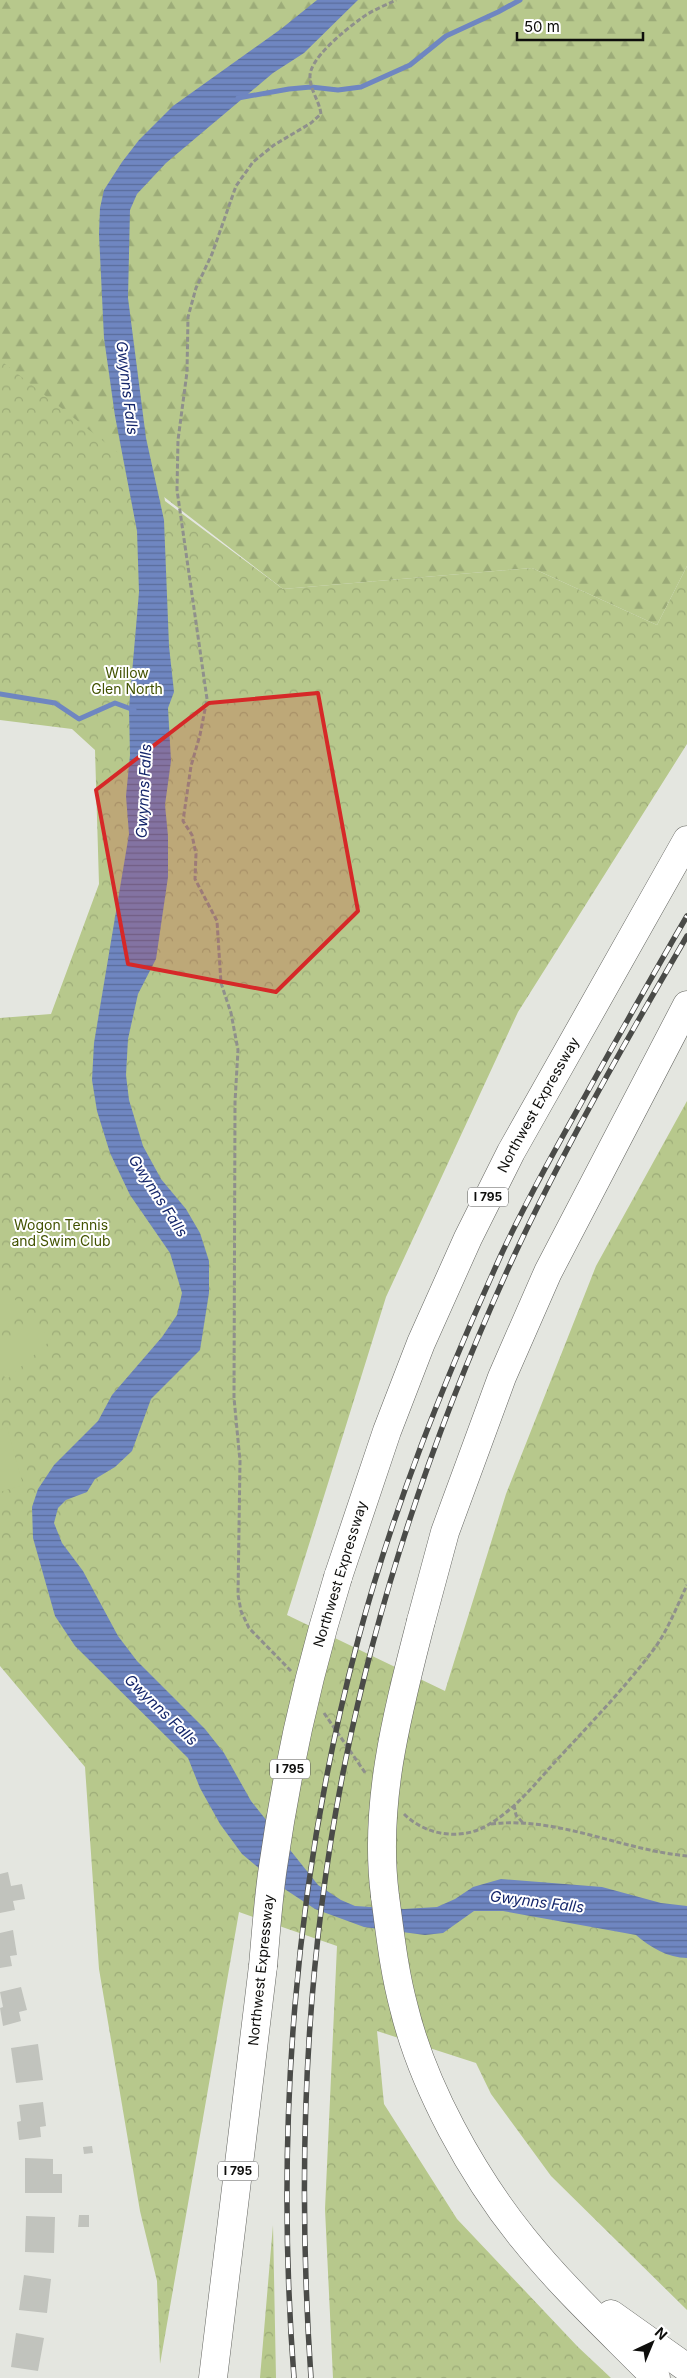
<svg xmlns="http://www.w3.org/2000/svg" width="687" height="2378" viewBox="0 0 687 2378" font-family="Inter,sans-serif">
<style>
.forest{fill:url(#forest-firs)}
.park{fill:url(#park-crowns)}
.pitch{fill:#b7c88c}
.water{fill:url(#water-rules)}
.lines{fill:none;stroke-linecap:round;stroke-linejoin:round}
.stream{stroke:#6f86c1;stroke-width:5}
.building{fill:#c1c3bd}
.highway-casing{stroke:#63645f;stroke-width:29}
.path{stroke:#8f908c;stroke-width:3;stroke-dasharray:5 2.5;stroke-linecap:butt}
.highway{stroke:#fff;stroke-width:28}
.rail-casing{stroke:#4a4b48;stroke-width:5.5}
.rail{stroke:#fff;stroke-width:4;stroke-dasharray:11;stroke-linecap:butt}
.highway-bridge-casing{stroke:#63645f;stroke-width:29;stroke-linecap:butt}
.highway-bridge{stroke:#fff;stroke-width:28}
.marked{fill:#d62828;fill-opacity:0.2;stroke:#d62828;stroke-width:4;stroke-linejoin:round}
.labels{text-anchor:middle;stroke-width:4;stroke-linejoin:round;paint-order:stroke}
.shield{fill:#fff;stroke:#565655;stroke-width:1}
.shield-label{font-size:12px;font-weight:bold;fill:#0e0e0c}
.park-label{font-size:14px;fill:#435302;stroke:#fff}
.street-label{font-size:14px;fill:#0e0e0c;stroke:#fff}
.water-label{font-size:15px;font-style:italic;fill:#14266b;stroke:#fff}
</style>
<defs>
<pattern id="forest-firs" width="22" height="20" patternUnits="userSpaceOnUse" patternTransform="scale(1.25)"><rect width="22" height="20" fill="#b7c88c"/><path d="M5 1l3.5 6h-7zM16 11l3.5 6h-7z" fill="#9cab78"/></pattern>
<pattern id="park-crowns" width="20" height="18" patternUnits="userSpaceOnUse" patternTransform="scale(1.25)"><rect width="20" height="18" fill="#b7c88c"/><path d="M2 6a3 3 0 1 1 6 0M12 15a3 3 0 1 1 6 0" fill="none" stroke="#9cab78"/></pattern>
<pattern id="water-rules" width="6" height="5" patternUnits="userSpaceOnUse" patternTransform="scale(1.25)"><rect width="6" height="5" fill="#6f86c1"/><path d="M0 2.5h6" fill="none" stroke="#5a6c9b"/></pattern>
</defs>
<rect width="100%" height="100%" fill="#e4e6e0"/>
<path class="forest" d="M0 0H687V566L657 625 532 568 283 589 0 370Z"/>
<path class="park" d="M0 360 163 488 165 501 283 589 532 568 657 625 687 566V744L518 1012 386 1297 287 1615 445 1691 506 1494 596 1266 687 1101V2310L551 2176 491 2094 476 2063 377 2031 384 2104 457 2219 578 2347 611 2378H333L325 2209 337 1946 239 1912 160 2364 157 2281 140 2211 99 1969 85 1767 0 1666V1018L51 1014 99 884 95 750 72 729 0 720Z
M273 2225 276 2378H260Z"/>
<path class="pitch" d="M7 1291 26 1311 0 1334V1298Z
M33 1319 51 1340 7 1379 0 1372V1349Z
M7 1427 23 1485 0 1492V1430Z"/>
<path class="water" d="M317 0H358L304 53 273 73 166 163 137 194 130 210 128 298 146 438 164 520 169 646 174 692 168 708 171 761 165 805 168 836V877L156 959 138 994 128 1039 126 1075 129 1100 143 1146 161 1179 186 1209 200 1233 209 1261V1293L200 1350 151 1399 132 1451 115 1467 95 1479 87 1492 66 1500 58 1508 54 1523 62 1543 83 1571 118 1636 137 1661 205 1729 224 1753 251 1801 318 1885 341 1900 355 1906 404 1909 437 1907 455 1899 473 1887 501 1879 602 1887 661 1903 687 1906V1958C668 1958 650 1947 636 1935L503 1911H474L443 1933 425 1935 364 1927 315 1909 280 1886 242 1854 220 1824 200 1788 188 1758 75 1646 55 1616 33 1538 32 1507 38 1489 54 1465 98 1421 112 1395 162 1337 177 1315 182 1293 170 1253 130 1195 110 1153 97 1111 92 1080 94 1043 129 834 126 796 130 755 129 708 139 592 137 531 115 416 104 338 99 234 100 208 104 190 122 162 139 140 173 106 281 29Z"/>
<g class="lines">
<path class="stream" d="M238 98 289 89 311 87 338 90 361 87 410 65 446 36 498 12 520 0
M0 694 55 703 79 719 115 703 134 710"/>
</g>
<path class="building" d="M8 1872 11 1886 22 1884 25 1899 13 1901 15 1910 0 1913V1874Z
M13 1930 17 1955 10 1956 12 1966 0 1968V1933Z
M21 1987 27 2010 19 2012 21 2021 3 2026 0 2008 3 2007 0 1992Z
M38 2044 43 2080 16 2083 11 2048Z
M43 2102 46 2126 40 2127 41 2137 19 2140 17 2122 21 2121 19 2105Z
M92 2146 93 2153 84 2154 83 2147Z
M25 2158 53 2159V2174H62V2193H25Z
M79 2215H89V2227H78Z
M26 2216 55 2217 54 2253 25 2252Z
M24 2275 51 2279 47 2313 19 2310Z
M16 2333 44 2338 38 2371 11 2367Z"/>
<g class="lines">
<g class="highway-casing">
<g id="highway">
<path id="s1" d="M338 1577 387 1431 421 1343 468 1238 511 1152 687 840"/>
<path d="M421 1621 445 1532 502 1377 548 1272 687 1005"/>
<path d="M385 1896C390 1933 394 1971 404 2008 423 2086 472 2175 523 2238 563 2288 611 2332 656 2378"/>
<path d="M611 2314 687 2368"/>
<path d="M213 2378 263 1966"/>
</g>
</g>
<path class="path" d="M291 1671 249 1628 241 1611 238 1595 240 1461 234 1398 235 1102 238 1050 231 1013 221 983 217 921 195 879 196 854 192 835 183 821 191 766 200 735 207 699 177 490 178 440 187 372 188 317 196 288 212 254 236 186 253 162 274 145 311 123 321 114C319 100 310 90 310 77 309 59 344 31 359 20 370 11 384 6 396 0
M324 1713 366 1774
M514 1805 516 1815 523 1823
M404 1814C427 1837 465 1841 491 1823 516 1808 535 1784 554 1763 588 1726 624 1689 654 1649 668 1630 677 1606 687 1585
M491 1824C557 1816 622 1850 687 1856"/>
<use href="#highway" class="highway"/>
<g class="rail-casing">
<path id="rail" d="M294 2378C275 2131 294 1880 358 1640 393 1508 445 1379 501 1255 526 1201 555 1150 584 1098 618 1037 652 976 687 916
M311 2378C297 2174 304 1965 345 1763 380 1589 439 1419 513 1258 564 1148 626 1041 687 936"/>
</g>
<use href="#rail" class="rail"/>
<g class="highway-bridge-casing">
<path id="highway-bridge" d="M385 1896C373 1803 398 1711 421 1621
M263 1966C266 1933 268 1900 273 1867 287 1769 309 1671 338 1577"/>
</g>
<use href="#highway-bridge" class="highway-bridge"/>
</g>
<path class="marked" d="M318 693 358 911 276 992 128 964 96 790 209 703Z"/>
<g class="labels">
<g class="shield">
<rect x="468" y="1187.5" width="40" height="19" rx="4"/>
<rect x="270" y="1759.5" width="40" height="19" rx="4"/>
<rect x="218" y="2161.5" width="40" height="19" rx="4"/>
</g>
<g class="shield-label">
<text x="488" y="1201">I 795</text>
<text x="290" y="1773">I 795</text>
<text x="238" y="2175">I 795</text>
</g>
<g class="park-label">
<text x="127" y="678">Willow<tspan x="127" dy="16">Glen North</tspan></text>
<text x="61" y="1230">Wogon Tennis<tspan x="61" dy="16">and Swim Club</tspan></text>
</g>
<g class="street-label">
<text dy="5" stroke="none"><textPath href="#s1" startOffset="514">Northwest Expressway</textPath></text>
<text transform="translate(340 1574) rotate(-73)" y="5">Northwest Expressway</text>
<text transform="translate(261 1970) rotate(-84)" y="5">Northwest Expressway</text>
</g>
<g class="water-label">
<text transform="translate(127 388) rotate(83)" y="5">Gwynns Falls</text>
<text transform="translate(144 791) rotate(-87)" y="5">Gwynns Falls</text>
<text transform="translate(158 1196) rotate(57)" y="5">Gwynns Falls</text>
<text transform="translate(161 1710) rotate(44)" y="5">Gwynns Falls</text>
<text transform="translate(537 1902) rotate(7)" y="5">Gwynns Falls</text>
</g>
</g>
<g transform="translate(652 2343) rotate(44)" stroke="#ffffff" stroke-width="4" paint-order="stroke">
<path d="M0-4L9 19L0 12L-9 19Z" fill="#0e0e0c"/>
<text y="-8" font-size="14" font-weight="bold" text-anchor="middle" fill="#0e0e0c">N</text>
</g>
<path d="M517 32v8h126v-8" fill="none" stroke="#0e0e0c" stroke-width="2.5"/>
<text x="524" y="32" font-size="15" fill="#0e0e0c" stroke="#ffffff" stroke-width="4" paint-order="stroke">50 m</text>
</svg>
